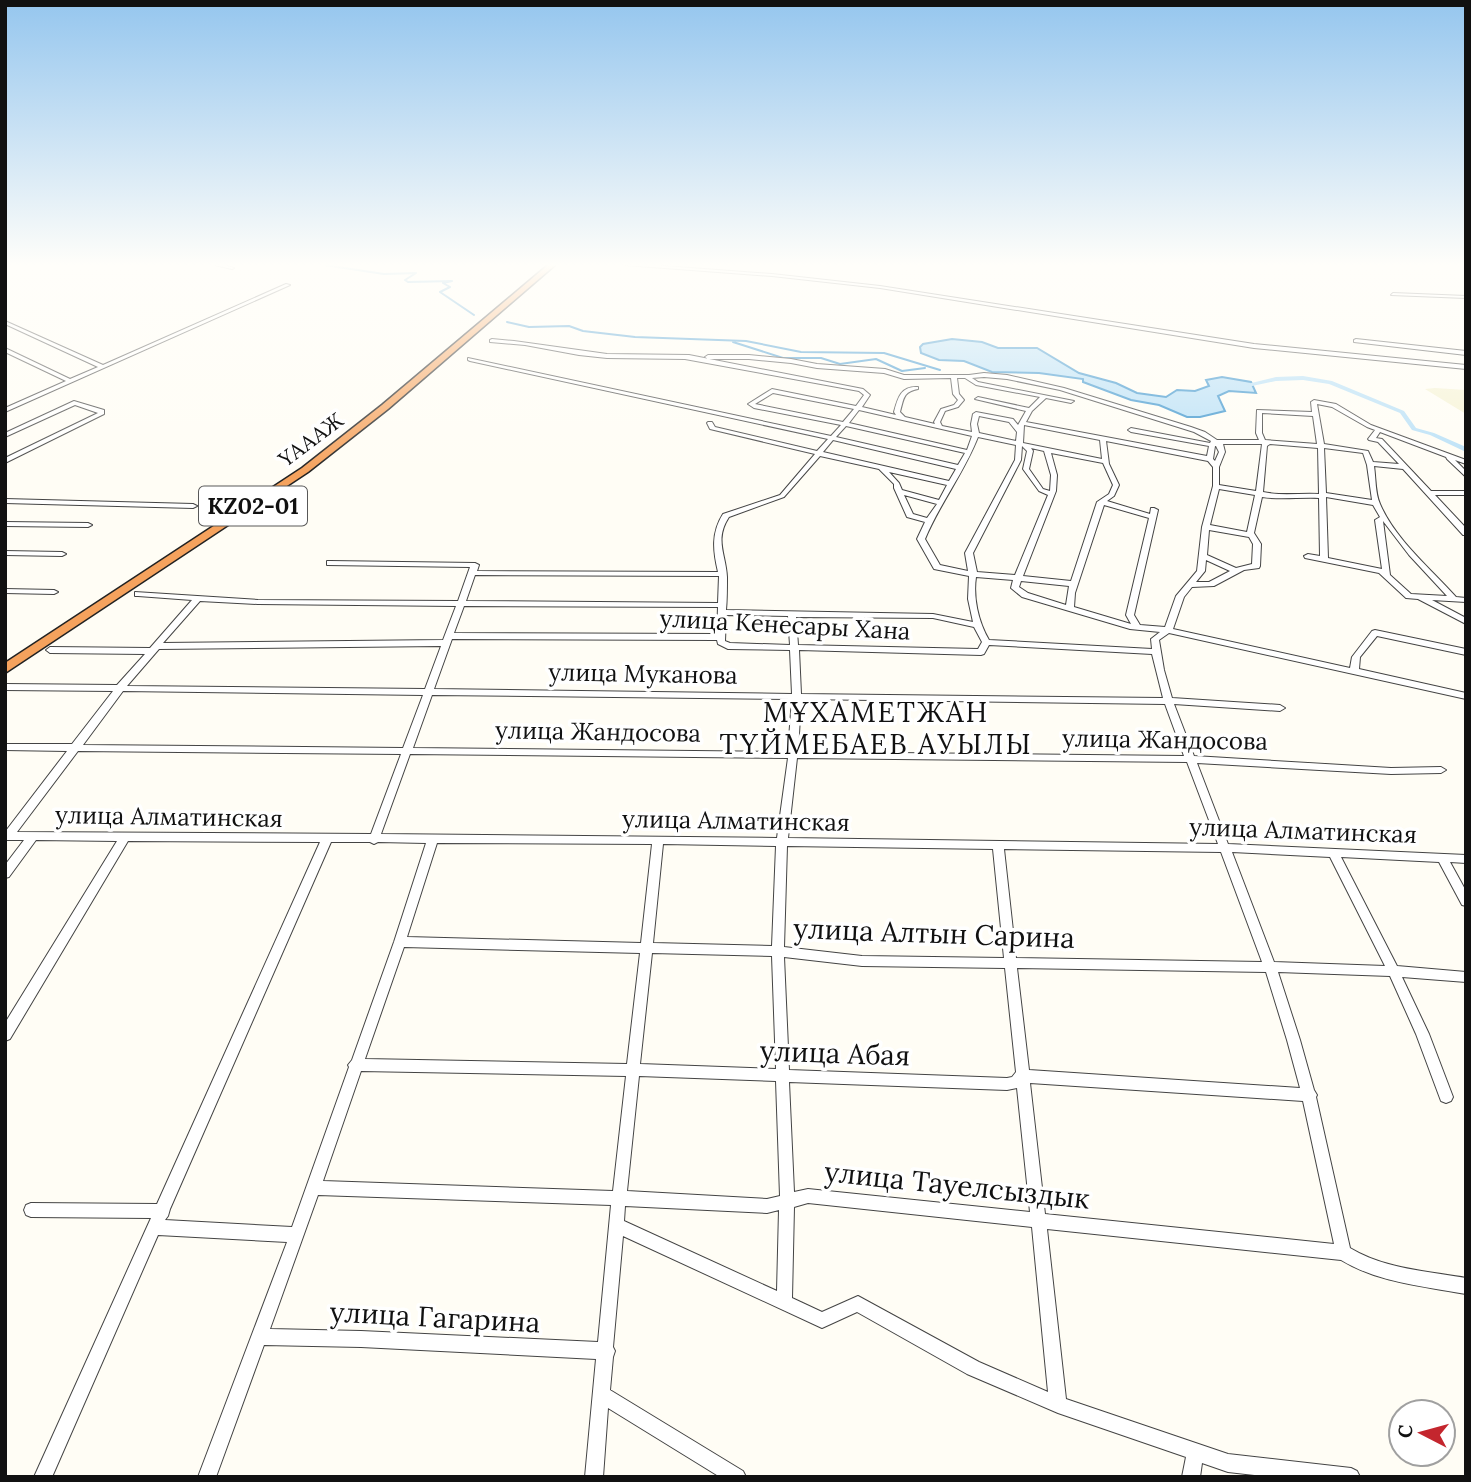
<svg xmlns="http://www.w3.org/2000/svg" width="1471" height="1482" viewBox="0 0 1471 1482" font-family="Lora,serif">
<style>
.farmland{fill:#f6f3d4}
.water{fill:#b9e0f7;stroke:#3f96cf;stroke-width:2}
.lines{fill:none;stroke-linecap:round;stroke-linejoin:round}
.stream{stroke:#3f96cf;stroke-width:2}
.river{fill:#b9e0f7;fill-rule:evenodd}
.minor-casing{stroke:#444;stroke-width:2}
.highway-casing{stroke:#222;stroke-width:3}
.minor{fill:#fff;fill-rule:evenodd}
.highway{fill:#f5a25d;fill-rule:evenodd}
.labels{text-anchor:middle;stroke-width:7;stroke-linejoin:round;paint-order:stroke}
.far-street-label{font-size:21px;fill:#111;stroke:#fff}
.shield{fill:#fff;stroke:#585858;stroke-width:2}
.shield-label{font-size:23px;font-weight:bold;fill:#111}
.street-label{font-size:24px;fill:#111;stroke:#fff}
.quarter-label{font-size:28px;letter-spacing:2px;fill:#111;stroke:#fff}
.near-street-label{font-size:28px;fill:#111;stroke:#fff}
</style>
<rect width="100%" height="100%" fill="#fffdf5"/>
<path class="farmland" d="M1435 388 1466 390V414L1425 389Z"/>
<path class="water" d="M952 339 982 342 998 348H1037L1079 373 1116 383 1137 393 1166 397 1177 390 1195 391 1209 386 1206 380 1222 377 1251 382 1256 393 1229 391 1218 396 1225 411 1200 417H1187L1159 405 1131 400 1083 382V379L1039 373 992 372 964 361 939 360 921 353 920 347 923 344Z"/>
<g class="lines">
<path class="stream" d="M325 265 384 274 416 273 405 280 408 282 452 281 443 283 450 287 440 292 474 315
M507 322 529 327 569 326 583 331 635 337 746 341 801 352 884 353 940 370
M733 342 783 358H821L840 364 876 359 902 371 925 368"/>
<path class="river" d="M1303 376 1332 381 1404 411 1416 428 1434 433 1466 447V452L1430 435 1412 430 1400 413 1329 384 1303 380 1276 381 1238 389 1235 387 1276 377Z"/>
<g class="minor-casing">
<path id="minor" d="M215 265H225L234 268 232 269Z
M625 265H651L772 274 880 286 1254 344 1466 365V369L1254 348 880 288 772 276Z
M286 284 290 285 5 412V408L66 381 5 352V348L70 379 98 367 5 324V321L103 365Z
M1393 293 1466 296V298L1391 295Z
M492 339 514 341 607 354 689 355 863 389 870 395 862 407 896 415 894 412C898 397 901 386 918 387V389C903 392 904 398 900 412L905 417 935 424 934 422 941 409 954 405 958 400 953 394 951 378 904 379 884 373 817 368 791 363 749 359H708L705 357 708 355H749L791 359 817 364 885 369 904 375H969L984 373 1007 375 1064 388 1191 427 1205 432 1217 440H1259L1256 433 1257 410 1312 412 1311 402 1314 400 1336 404 1371 425 1466 460V464L1455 460 1466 471V477L1447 459 1446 457 1380 432 1376 438 1382 439 1431 491H1466V495H1435L1466 528V535H1463L1403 469 1374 466C1376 479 1375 493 1380 504 1395 539 1430 568 1456 597L1466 598V602L1432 600 1466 618V624L1418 599 1406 598 1379 573 1305 558 1304 556 1308 554 1320 556 1319 498C1300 497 1280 500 1262 497L1254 533 1261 544 1260 566 1259 568 1244 570 1214 586 1192 587 1184 597 1173 629 1350 668 1352 657 1372 631 1375 630 1466 649V655L1377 636 1360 657 1359 669 1466 693V699L1169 633 1159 640 1164 670 1172 698 1280 705 1285 708 1280 711 1174 704 1194 756 1391 768 1441 767 1446 770 1441 773 1391 774 1197 763 1228 844 1466 855V863L1450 862 1466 891V906L1462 905 1439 862 1341 857 1397 966 1466 972V982L1402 977 1429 1034 1453 1097 1451 1101 1446 1103 1441 1101 1416 1034 1390 976 1278 972 1300 1040 1314 1090 1317 1095 1316 1097 1350 1248C1385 1269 1426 1271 1466 1278V1294C1423 1286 1379 1283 1341 1260L1047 1229 1066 1399 1228 1454 1351 1468 1357 1471 1360 1477H1272L1228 1472 1202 1463 1200 1477H1182L1186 1457 1058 1413 967 1374 857 1312 822 1328 623 1236 613 1347 615 1351 613 1357 610 1390 743 1471 746 1477H720L608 1408 603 1477H585L596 1359 361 1347 264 1345 216 1477H198L287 1242 158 1235 52 1477H34L151 1218 31 1217 26 1215 24 1210 26 1205 31 1203 157 1204 320 842 128 841 10 1039 5 1041V1023L117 841 36 840 9 877 5 878V865L24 840H5V832L67 751 5 750V744H72L113 691 5 690V684L117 685 145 654 50 653 46 650 50 647 150 648 192 600 138 596H135V592L258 600 458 601 470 567 327 565V561H330L475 563 479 565 477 571 718 572C713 551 711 533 723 514L780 495 815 454 710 429 707 423 708 422H712L715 427 817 451 828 439 470 361 468 360V358L831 436 841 425 754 408 748 404 772 389 856 406 864 395 859 391 685 359 607 358 579 355 525 345 490 342V340ZM984 377 1007 379 1060 390 1194 432 1211 441 1210 443 1131 428 1128 430 1131 432 1209 446 1207 456 1026 422 1032 411 1046 398 1071 403 1074 401 978 382 972 378ZM957 378H965L976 385 1040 397 1029 408 978 397 975 399 1026 411 1018 425 1013 419 976 412 973 414 971 424 972 432 942 426 940 422 945 411 958 407 964 400 959 394ZM773 393 854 409 843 422 755 404ZM1317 404 1332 407 1367 427 1375 430 1368 439 1369 440 1378 442 1399 464 1373 462 1368 451 1324 444ZM859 410 972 436 967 450 849 423ZM1262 413 1313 416 1317 444 1265 440 1262 433ZM979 416 1009 422 1017 432 1016 441 979 433 977 424ZM1024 425 1100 440 1102 459 1023 443ZM846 426 965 453 958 465 836 437ZM978 437 1016 445 1015 460 965 553 968 571 940 565 925 539C940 503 964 473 978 437ZM833 440 956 469 949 481 823 452ZM1106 441 1208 461 1213 467V486L1202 527 1197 571 1176 596 1165 627 1140 625 1134 615 1158 510 1154 508H1151L1150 514 1107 501 1114 496 1119 485 1109 464ZM1223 444H1262L1256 491 1219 485V467L1225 452ZM1270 444 1318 448 1319 494C1300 493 1281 496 1263 492L1267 446ZM1022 446 1027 451 1023 469 1039 491 1048 495 1015 575 977 572 973 553 1021 460ZM1215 446H1216L1219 452 1215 461 1213 459ZM1031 448 1044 451 1051 475 1050 491 1043 489 1029 469 1033 451ZM1324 448 1363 453 1367 465 1372 500 1326 493ZM1051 453 1103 463 1113 485 1109 494 1097 502 1071 581 1023 576 1056 491 1057 475ZM820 456 879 469 894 484V488L907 517 925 522 917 539 934 569 969 576 968 599 973 622 933 614 726 610C727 600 727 587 727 577 726 554 714 540 729 517L784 497ZM889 472 947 485 939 500 902 490 899 483ZM1219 489 1255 495 1247 532 1210 525ZM904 495 937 504 927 518 913 514ZM1326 497 1373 505 1380 517 1375 520 1382 569 1328 558ZM1104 505 1149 518 1126 615 1131 624 1074 607 1075 593ZM1383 521 1409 555 1447 596 1411 594 1390 575ZM1209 530 1249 537 1253 544 1252 564 1236 568 1207 555ZM1206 560 1230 571 1209 582H1196L1205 571ZM475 575 719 576 718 603 466 601ZM976 577 1013 580 1011 588 1022 597 1130 629 1160 632 1151 639 1152 649 989 640C978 621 973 597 976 577ZM1021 581 1069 586 1066 605 1028 593 1019 587ZM200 601 258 604 456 606 443 640 163 643ZM464 606 718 607 717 634 454 633ZM726 615 788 616 790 645 730 643 725 641ZM796 617 933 618 974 627 982 642 978 649 798 645ZM452 639 717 640 718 644 728 649 790 650 792 694 434 689ZM989 645 1152 654 1163 698 801 694 799 650 981 655 984 654ZM441 646 425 689 127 686 159 649ZM123 691 423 695 403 748 83 745ZM432 695 792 699 788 752 413 748ZM801 699 1165 704 1184 756 798 752ZM78 751 401 754 371 834 17 832ZM410 754 788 758 777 838 381 834ZM797 758 1187 762 1218 844 788 838ZM331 842H370L374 844 378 842 426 843 394 942 352 1060 348 1065 349 1067 292 1227 165 1220 168 1216 170 1209ZM437 843 652 844 641 943 407 937ZM663 844 776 846 772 946 653 943ZM787 846 993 849 1004 958 862 956 784 947ZM1004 849 1221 852 1262 962 1016 958ZM1232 852 1330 857 1385 966 1274 962ZM404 947 640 953 627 1064 365 1059ZM652 953 772 956 776 1069 640 1064ZM784 957 862 966 1005 968 1016 1072 1012 1077 1007 1078 789 1070ZM1017 968 1266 972 1287 1040 1300 1088 1029 1070ZM361 1071 626 1076 613 1191 323 1181ZM639 1076 776 1081 780 1196 767 1199 627 1191ZM789 1082 1007 1090 1017 1088 1030 1212 808 1189 794 1192ZM1030 1083 1303 1101 1334 1244 1045 1214ZM318 1195 611 1205 598 1342 361 1331 270 1329ZM808 1203 1032 1227 1048 1392 979 1362 858 1296 822 1312 792 1298 794 1207ZM625 1206 767 1213 779 1210 777 1291 624 1221Z
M1356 339 1466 351V355L1354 342V340Z
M74 401 104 410V414L5 463V458L98 413 75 405 5 437V433Z
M5 499 193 504 197 506 193 508 5 503Z
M5 522 88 523 92 525 88 527 5 526Z
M5 551 62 552 66 554 62 556 5 555Z
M5 589 54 590 58 592 54 594 5 593Z"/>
</g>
<g class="highway-casing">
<path id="highway" d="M548 265H555L388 409 308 472 5 673V663L302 468 382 405Z"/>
</g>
<use href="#minor" class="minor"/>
<use href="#highway" class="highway"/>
</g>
<linearGradient id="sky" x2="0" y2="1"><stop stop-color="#95c6ee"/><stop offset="0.56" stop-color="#fffefa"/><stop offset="1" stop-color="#fffefa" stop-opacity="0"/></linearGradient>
<rect width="1471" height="473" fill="url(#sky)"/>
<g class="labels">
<g class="far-street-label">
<text transform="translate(311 440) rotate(-37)" y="7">ҮАААЖ</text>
</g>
<rect class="shield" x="199" y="486.5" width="108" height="39" rx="5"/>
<g class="shield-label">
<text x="253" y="514">KZ02-01</text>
</g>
<g class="street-label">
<text transform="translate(785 625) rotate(3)" y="8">улица Кенесары Хана</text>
<text transform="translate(643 674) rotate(1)" y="8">улица Муканова</text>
<text transform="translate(598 732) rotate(1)" y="8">улица Жандосова</text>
<text transform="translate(1165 740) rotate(1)" y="8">улица Жандосова</text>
<text transform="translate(169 817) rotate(1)" y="8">улица Алматинская</text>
<text transform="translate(736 821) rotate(1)" y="8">улица Алматинская</text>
<text transform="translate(1303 831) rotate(2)" y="8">улица Алматинская</text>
</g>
<g class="quarter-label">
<text x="876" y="722">МҰХАМЕТЖАН<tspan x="876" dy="32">ТҮЙМЕБАЕВ АУЫЛЫ</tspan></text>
</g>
<g class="near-street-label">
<text transform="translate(934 933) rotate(2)" y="10">улица Алтын Сарина</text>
<text transform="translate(835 1053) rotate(2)" y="10">улица Абая</text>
<text transform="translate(957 1185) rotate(6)" y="10">улица Тауелсыздык</text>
<text transform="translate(435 1317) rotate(3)" y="10">улица Гагарина</text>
</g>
</g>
<rect width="1471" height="1482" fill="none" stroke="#111111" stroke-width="14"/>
<g transform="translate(1422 1433) rotate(276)"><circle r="33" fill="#ffffff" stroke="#a0a0a0" stroke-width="2"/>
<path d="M0-5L12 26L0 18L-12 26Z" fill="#c4262e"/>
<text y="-10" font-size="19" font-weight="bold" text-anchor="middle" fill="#111111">С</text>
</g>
</svg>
